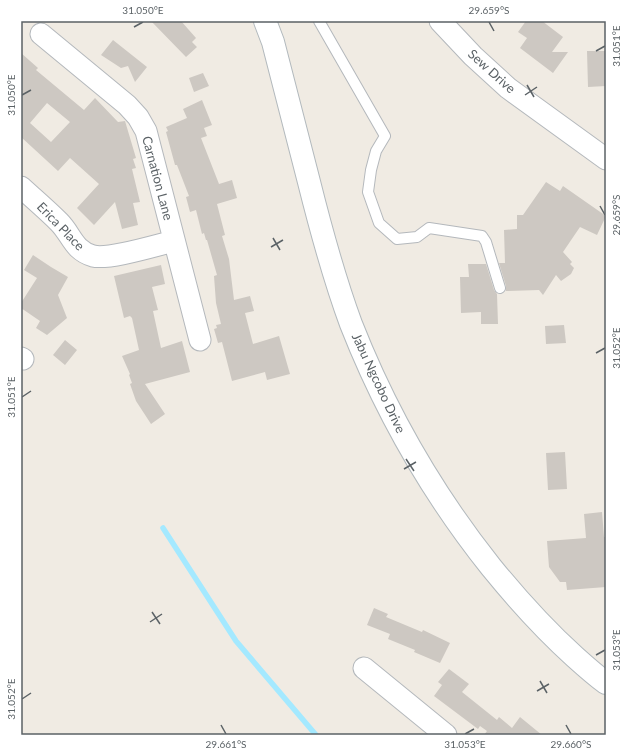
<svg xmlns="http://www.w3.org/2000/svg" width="627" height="756" viewBox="0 0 627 756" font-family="Lato,sans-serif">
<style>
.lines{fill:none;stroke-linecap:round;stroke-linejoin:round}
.stream{stroke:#a4e9ff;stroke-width:5.5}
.building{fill:#cdc8c2;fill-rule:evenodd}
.service-casing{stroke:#b4b8bc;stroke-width:12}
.minor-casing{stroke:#b4b8bc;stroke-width:23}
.secondary-casing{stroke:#b2b9bd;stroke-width:24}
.service{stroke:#fff;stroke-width:10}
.minor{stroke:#fff;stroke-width:21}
.secondary{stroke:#fff;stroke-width:22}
.ticks{fill:none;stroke:#5b6266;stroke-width:1.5}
.labels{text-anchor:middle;stroke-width:3;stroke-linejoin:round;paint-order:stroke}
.street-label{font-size:13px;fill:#5b6266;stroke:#fff}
.neatline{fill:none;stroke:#5b6266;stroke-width:1.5}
.ticks-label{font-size:10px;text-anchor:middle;fill:#5b6266}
</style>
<rect width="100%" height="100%" fill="#f0ebe3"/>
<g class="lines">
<path class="stream" d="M163 528 236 641 316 735"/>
</g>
<path class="building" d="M151 21H181L196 38 192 42 197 47 186 57Z
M526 21H542L563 37 552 52H568L553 73 520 48 527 38 518 32Z
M113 40 147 67 135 82 128 66 121 68 101 55Z
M587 51H606V86L588 87Z
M21 53 38 68 36 70 84 110 95 98 118 122 125 121 136 158 133 159 136 168 132 169 140 202 133 203 138 225 122 229 115 202 94 225 77 208 99 184 70 158 58 171 21 137ZM47 103 70 122 51 142 30 123Z
M203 73 209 86 194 92 189 78Z
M202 100 212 125 204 128 207 136 201 138 219 184 232 180 237 198 217 204 225 235 222 236 229 259 234 300 250 296 254 311 245 313 253 344 279 336 290 374 267 380 265 372 232 381 222 342 218 343 214 329 217 328 216 325 221 324 216 303 214 276 217 275 207 240H206L204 233 202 234 196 210 190 212 186 197 189 196 177 165H175L166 132 168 131 166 127 187 118 183 109Z
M546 182 560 191 563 186 606 216 597 235 580 227 563 252 572 262 570 264 574 268 571 274 561 281 556 275 543 295 539 290 506 291V286L499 263H505L504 230 517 229V215H523Z
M33 255 51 267 68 277 58 295 67 318 47 335 36 328 40 321 21 308V303L37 278 24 270Z
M468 264H486L494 290 497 294 498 324H481V312L461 313 460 277H469Z
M161 265 165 284 152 287 158 310 153 311 161 348 182 341 190 372 145 384 165 414 151 424 136 401 130 384 132 383 129 375 130 374 122 356 139 350 132 318 130 316 124 318 114 276Z
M564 325 566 343 546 344 545 326Z
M65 340 77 350 65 365 53 355Z
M565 452 567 489 548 490 546 453Z
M602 512 604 537H606V587L567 590 566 582H560L549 567 547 541 586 538 584 514Z
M374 608 388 614 386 617 422 632 423 630 450 643 440 663 414 652 415 650 388 639 390 634 367 625Z
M449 669 469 684 462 692 497 720 499 717 512 728 520 717 542 735H484L487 731 480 726 478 729 434 696 442 685 438 682Z"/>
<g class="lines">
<g class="service-casing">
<path id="service" d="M319 21 385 136 376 151 371 170 368 192 379 223 397 239 417 237 429 228 482 236 486 242 500 288"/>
</g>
<g class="minor-casing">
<path id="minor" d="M440 21 473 56 508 88 606 159
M41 34 127 105 138 117 146 131 200 340
M21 187C34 199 47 210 59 222 72 235 73 250 93 256 109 260 157 245 174 241
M21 358 23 359
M364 668 446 735"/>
</g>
<g class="secondary-casing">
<path id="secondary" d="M265 21 273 42C285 88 297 135 309 182 321 230 334 278 351 324 386 413 432 493 491 567 517 599 544 629 575 657 585 666 595 675 606 683"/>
</g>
<use href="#service" class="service"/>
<use href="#minor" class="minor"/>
<use href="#secondary" class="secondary"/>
</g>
<path class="ticks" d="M489 22 494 31M134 27 143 22M596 51 605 46M527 85 534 97M22 95 31 90M525 95 537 87M600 206 605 215M273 238 280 250M271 247 283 240M596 353 605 348M22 397 31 391M406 459 414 471M404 469 416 462M152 612 160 624M150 622 162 614M596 655 605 650M540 681 547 693M537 691 549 684M22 699 31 693M221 725 226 734M566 725 571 734M465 734 474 729"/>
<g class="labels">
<g class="street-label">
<text transform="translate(492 71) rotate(42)" y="5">Sew Drive</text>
<text transform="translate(158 178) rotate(75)" y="5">Carnation Lane</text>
<text transform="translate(61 226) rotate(46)" y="5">Erica Place</text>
<text transform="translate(379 383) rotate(65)" y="5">Jabu Ngcobo Drive</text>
</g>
</g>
<rect width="627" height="756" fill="none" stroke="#ffffff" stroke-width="44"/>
<rect x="22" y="22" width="583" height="712" class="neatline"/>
<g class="ticks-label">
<text x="143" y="14">31.050°E</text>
<text x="489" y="14">29.659°S</text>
<text transform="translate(616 46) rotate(-90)" y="4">31.051°E</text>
<text transform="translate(11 95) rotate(-90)" y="4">31.050°E</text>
<text transform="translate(616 215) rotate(-90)" y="4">29.659°S</text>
<text transform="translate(616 348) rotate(-90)" y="4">31.052°E</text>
<text transform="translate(11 397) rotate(-90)" y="4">31.051°E</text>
<text transform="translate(616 650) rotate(-90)" y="4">31.053°E</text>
<text transform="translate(11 699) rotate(-90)" y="4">31.052°E</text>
<text x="226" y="748">29.661°S</text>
<text x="465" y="748">31.053°E</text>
<text x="571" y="748">29.660°S</text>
</g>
</svg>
